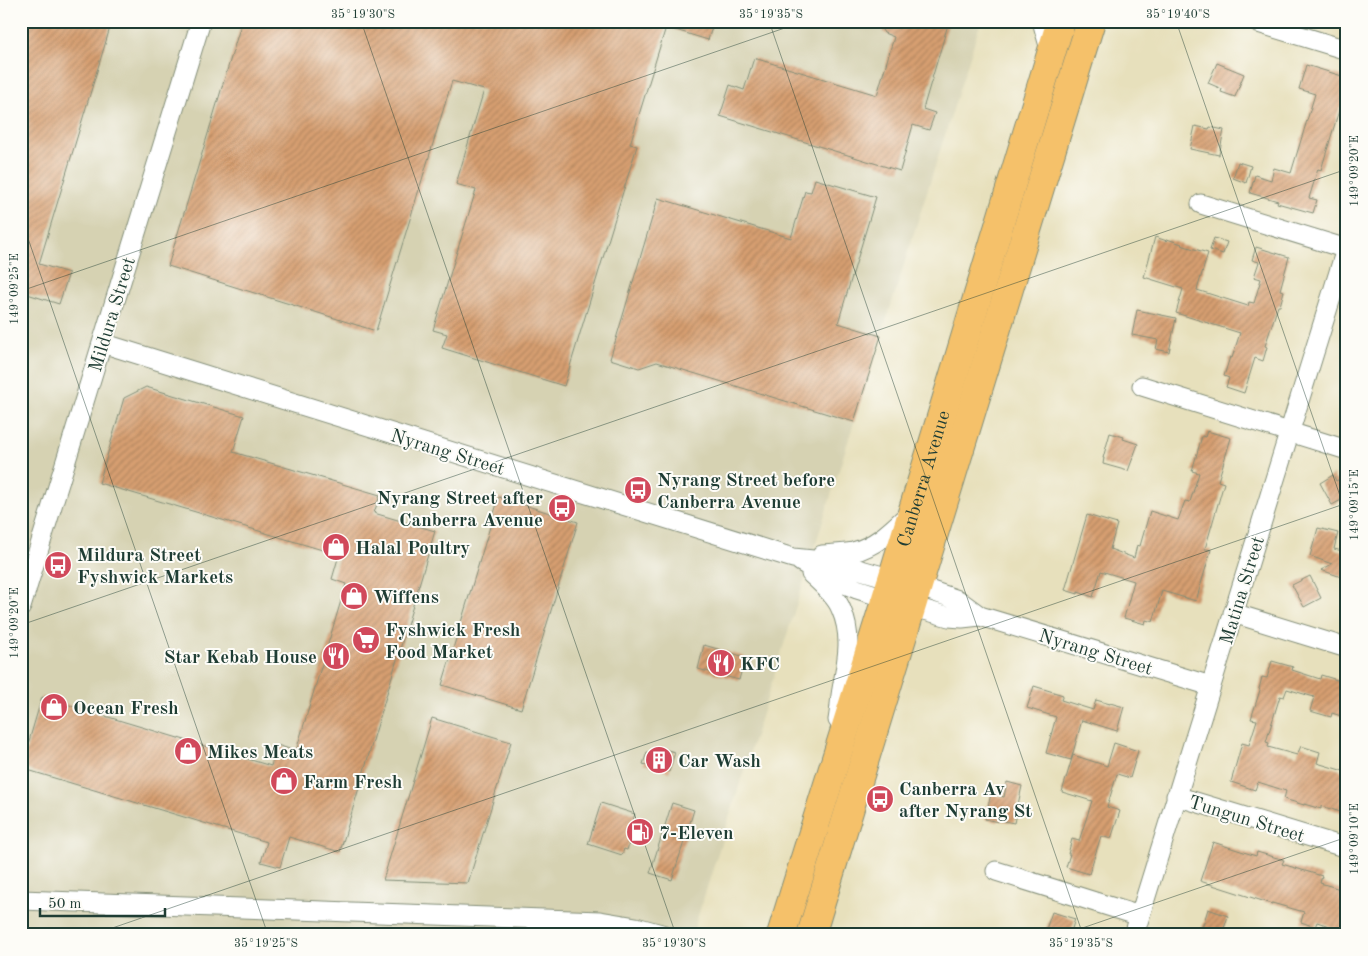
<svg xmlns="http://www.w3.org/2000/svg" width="1368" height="956" viewBox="0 0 1368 956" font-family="'Old Standard TT',serif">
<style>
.built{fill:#d6d2b2}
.building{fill:url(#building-hatch)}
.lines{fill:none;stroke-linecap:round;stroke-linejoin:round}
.minor-casing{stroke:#838e78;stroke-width:21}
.highway-casing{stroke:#838e78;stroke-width:30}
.minor{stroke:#fff;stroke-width:19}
.highway{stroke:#f5c16b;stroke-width:28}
.ticks{fill:none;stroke:#1f3d34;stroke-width:1;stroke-opacity:0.45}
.labels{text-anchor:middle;stroke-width:4;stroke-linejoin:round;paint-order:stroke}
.street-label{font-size:19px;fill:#1f3d34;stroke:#fdfcf7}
.poi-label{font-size:19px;font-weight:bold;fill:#1f3d34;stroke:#fdfcf7;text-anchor:start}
.neatline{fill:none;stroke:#1f3d34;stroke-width:2}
.ticks-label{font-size:12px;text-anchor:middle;fill:#1f3d34}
</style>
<defs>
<pattern id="building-hatch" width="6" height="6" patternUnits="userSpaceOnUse" patternTransform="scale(1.25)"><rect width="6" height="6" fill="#d79f71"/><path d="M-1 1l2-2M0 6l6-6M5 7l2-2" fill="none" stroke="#ae835e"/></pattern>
</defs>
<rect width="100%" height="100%" fill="#fdfcf7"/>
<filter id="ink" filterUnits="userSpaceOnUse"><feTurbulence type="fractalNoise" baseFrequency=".02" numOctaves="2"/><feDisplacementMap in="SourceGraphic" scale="10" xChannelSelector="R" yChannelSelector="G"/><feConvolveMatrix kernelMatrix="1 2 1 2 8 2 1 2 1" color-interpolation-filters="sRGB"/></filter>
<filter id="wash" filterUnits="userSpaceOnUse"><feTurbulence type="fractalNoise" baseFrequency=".0096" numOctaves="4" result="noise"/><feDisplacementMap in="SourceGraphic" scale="20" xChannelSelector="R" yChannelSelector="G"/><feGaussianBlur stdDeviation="1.12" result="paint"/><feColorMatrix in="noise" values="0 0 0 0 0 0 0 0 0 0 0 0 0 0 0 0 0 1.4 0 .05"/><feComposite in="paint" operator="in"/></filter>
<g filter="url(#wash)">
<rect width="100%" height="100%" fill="#e7e0bc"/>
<path class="built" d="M21 21H981L692 935H21Z"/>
<g id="blocks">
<path class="building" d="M21 21H112L39 264 69 273 59 304 21 292Z
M242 21H714L708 40 666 27 630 144 637 146 564 386 442 348 447 334 433 330 476 190 456 184 484 90 452 81 376 331 168 266Z
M877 21H949L923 109 935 113 929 130 913 125 900 171 720 116 730 85 744 90 754 58 877 95 894 37 884 33Z
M1217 63 1244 74 1235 97 1221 92 1222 89 1208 83Z
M1306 65 1342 76 1341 78 1347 80V99L1344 109 1340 107 1321 170 1318 169 1309 198 1317 200 1313 213 1277 203 1278 201 1250 193 1255 175 1271 180 1274 168 1291 173 1315 94 1299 89Z
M1195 126 1209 129 1210 127 1224 130 1219 155 1190 149Z
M1238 162 1251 166 1246 183 1233 178Z
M815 179 876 197 838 323 881 336 854 422 657 362 639 368 610 359 658 198 791 238 805 191 811 192Z
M1155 237 1167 241V239L1182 244 1181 245 1208 253 1197 290 1248 306 1249 302 1254 303 1261 279 1254 277 1259 262 1252 260 1256 247 1289 257 1280 290 1284 291 1280 306H1278L1265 346 1267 347 1263 361 1255 358 1244 393 1226 387 1229 378 1224 376 1230 357 1232 358 1240 333 1176 313 1183 289 1144 277Z
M1214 238 1227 242 1223 254 1210 250Z
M1137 310 1176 318 1169 352 1156 349 1158 340 1132 335Z
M146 387 244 416 233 452 380 495 374 513 435 531 340 852 289 837 280 867 261 862 267 842 21 768 42 697 271 766 277 745 296 751 346 584 332 579 339 555 99 483 124 398Z
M1207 431 1231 438 1218 481 1224 483 1205 549 1211 550 1196 601 1162 591 1153 622 1146 620 1145 624 1124 618 1134 581 1101 571 1093 597 1078 592V594L1065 590 1087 515 1117 524 1110 549 1134 558 1137 545 1140 546 1150 511 1178 520 1185 501 1190 502 1199 473 1192 471 1202 436 1205 437Z
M1110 433 1124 437 1123 439 1138 444 1128 471 1103 464 1104 458H1103Z
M1333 475 1336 481 1342 478 1347 488V497L1332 505 1320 483Z
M499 497 578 522 521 709 442 685Z
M1318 528 1338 533 1334 549 1347 552V579L1321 570 1332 564 1310 556Z
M1310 576 1321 598 1304 607 1292 585Z
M704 645 745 657 739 680 698 669Z
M1272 661 1293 667 1292 670 1320 679 1321 675 1347 683V718L1332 713 1331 717 1310 711 1314 697 1287 689 1284 697 1280 696 1266 742 1269 743 1268 747 1297 755 1301 746 1320 752 1317 763 1347 772V814L1321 806V809L1304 804V805L1284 799 1286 791 1258 782 1255 790 1231 782 1242 743 1249 745 1257 720 1251 719 1260 690 1259 689 1262 677 1267 678Z
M1034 686 1063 695 1061 700 1093 710 1096 700 1110 704V703L1124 707 1117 731 1082 720 1071 760 1046 753 1056 717 1027 708Z
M432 718 511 742 468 883 383 880Z
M1114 743 1138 751 1130 778 1117 774 1107 807 1120 811 1111 839 1101 836 1089 874 1066 867 1070 854H1068L1072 839 1079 841 1092 801 1062 792 1073 755 1107 766Z
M660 748 675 752 669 772 643 764 647 752 658 755Z
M1007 782 1022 786 1014 823 999 820 998 822 985 819 991 794 1004 797Z
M601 803 635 814 633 820 636 821 627 850 624 849 622 855 588 844Z
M672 803 694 810 672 880 650 873Z
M1213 842 1256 856 1257 852 1284 860 1282 864 1322 876 1320 883 1347 891V932L1317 922 1315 927 1301 922 1304 912 1272 903V904L1200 881Z
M1208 909 1228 916 1222 935H1200Z
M1052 912 1075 919 1070 935H1044Z"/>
</g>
</g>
<g filter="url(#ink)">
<use href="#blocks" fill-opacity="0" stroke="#838e78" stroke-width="1"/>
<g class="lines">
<g class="minor-casing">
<path id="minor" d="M1042 21 1051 53
M1258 23 1347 50
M1201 204 1347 249
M102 343 793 558 833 562 917 586 958 600 980 616
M1142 386 1347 450
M822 555C832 554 843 554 853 552 877 546 894 528 911 512
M801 562 830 578 857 589 911 606 949 617 962 618 980 616 1211 686
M811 574C820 582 837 598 841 609 853 636 847 661 842 689 840 699 840 710 838 720
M21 607 201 21
M1233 613 1347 648
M1176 796 1347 848
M996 871 1140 916
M21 900 600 921 636 927 665 935
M1134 935 1347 246"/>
</g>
<g class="highway-casing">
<g id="highway">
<path id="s1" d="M781 935 892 579 1061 21"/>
<path d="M811 935 1091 21"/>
</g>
</g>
<use href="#minor" class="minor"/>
<use href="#highway" class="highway"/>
</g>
</g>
<path class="ticks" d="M361 21 676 935M769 21 1083 935M1176 21 1347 516M21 218 268 935M21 291 805 21M21 625 1347 169M92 935 1347 503M1062 935 1347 837"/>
<defs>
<g id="bus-disc" transform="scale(1.4375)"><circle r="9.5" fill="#d1495b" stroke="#fdfcf7"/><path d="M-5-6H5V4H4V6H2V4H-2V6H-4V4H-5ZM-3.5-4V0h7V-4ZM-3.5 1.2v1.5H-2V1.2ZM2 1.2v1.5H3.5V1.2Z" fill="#fff"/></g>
<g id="shop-disc" transform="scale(1.4375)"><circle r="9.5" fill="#d1495b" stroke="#fdfcf7"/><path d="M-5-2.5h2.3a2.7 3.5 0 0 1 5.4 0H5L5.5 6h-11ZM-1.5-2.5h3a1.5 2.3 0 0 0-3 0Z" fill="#fff"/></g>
<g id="supermarket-disc" transform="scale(1.4375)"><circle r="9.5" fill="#d1495b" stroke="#fdfcf7"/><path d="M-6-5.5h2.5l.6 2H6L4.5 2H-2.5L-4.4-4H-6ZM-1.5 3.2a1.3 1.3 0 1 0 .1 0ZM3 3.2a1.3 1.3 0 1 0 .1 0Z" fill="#fff"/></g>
<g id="restaurant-disc" transform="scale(1.4375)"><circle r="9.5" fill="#d1495b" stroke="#fdfcf7"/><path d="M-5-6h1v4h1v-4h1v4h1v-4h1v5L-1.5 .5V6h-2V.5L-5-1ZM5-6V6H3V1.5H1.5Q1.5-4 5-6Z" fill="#fff"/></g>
<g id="building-disc" transform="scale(1.4375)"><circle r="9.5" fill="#d1495b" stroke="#fdfcf7"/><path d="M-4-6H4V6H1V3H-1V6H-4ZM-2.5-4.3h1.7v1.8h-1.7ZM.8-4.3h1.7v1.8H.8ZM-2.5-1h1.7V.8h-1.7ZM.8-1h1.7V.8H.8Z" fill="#fff"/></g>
<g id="fuel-disc" transform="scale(1.4375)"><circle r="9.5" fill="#d1495b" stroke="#fdfcf7"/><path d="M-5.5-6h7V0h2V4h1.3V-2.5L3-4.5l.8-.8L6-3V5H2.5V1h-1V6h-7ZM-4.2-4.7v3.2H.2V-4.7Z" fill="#fff"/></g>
</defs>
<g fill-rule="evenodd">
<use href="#bus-disc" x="638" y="490"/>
<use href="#bus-disc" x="562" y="508"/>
<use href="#shop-disc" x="336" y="547"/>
<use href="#bus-disc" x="58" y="565"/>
<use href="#shop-disc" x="354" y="596"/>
<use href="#supermarket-disc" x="366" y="640"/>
<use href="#restaurant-disc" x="336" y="656"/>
<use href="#restaurant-disc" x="721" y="663"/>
<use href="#shop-disc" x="54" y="707"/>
<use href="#shop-disc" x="188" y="751"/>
<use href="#building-disc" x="659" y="760"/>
<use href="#shop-disc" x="284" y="781"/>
<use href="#bus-disc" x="880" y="799"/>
<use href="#fuel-disc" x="640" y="832"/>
</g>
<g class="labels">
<g class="street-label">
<text transform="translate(111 314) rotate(-73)" y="7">Mildura Street</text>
<text transform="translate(448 451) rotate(17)" y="7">Nyrang Street</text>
<text dy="7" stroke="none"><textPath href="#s1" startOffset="478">Canberra Avenue</textPath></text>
<text transform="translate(1241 590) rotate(-73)" y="7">Matina Street</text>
<text transform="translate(1096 651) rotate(17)" y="7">Nyrang Street</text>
<text transform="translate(1247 818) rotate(17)" y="7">Tungun Street</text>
</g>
<g class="poi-label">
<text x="657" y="486">Nyrang Street before<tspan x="657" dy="22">Canberra Avenue</tspan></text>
<text x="543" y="504" text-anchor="end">Nyrang Street after<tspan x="543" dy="22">Canberra Avenue</tspan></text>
<text x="355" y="554">Halal Poultry</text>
<text x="77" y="561">Mildura Street<tspan x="77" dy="22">Fyshwick Markets</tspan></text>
<text x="373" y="603">Wiffens</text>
<text x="385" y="636">Fyshwick Fresh<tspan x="385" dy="22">Food Market</tspan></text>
<text x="317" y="663" text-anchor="end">Star Kebab House</text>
<text x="740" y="670">KFC</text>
<text x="73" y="714">Ocean Fresh</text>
<text x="207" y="758">Mikes Meats</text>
<text x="678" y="767">Car Wash</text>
<text x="303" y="788">Farm Fresh</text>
<text x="899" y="795">Canberra Av<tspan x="899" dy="22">after Nyrang St</tspan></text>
<text x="659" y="839">7-Eleven</text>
</g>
</g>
<rect width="1368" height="956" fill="none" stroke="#fdfcf7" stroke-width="55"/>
<path d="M40 908v8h125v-8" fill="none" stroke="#1f3d34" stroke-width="2.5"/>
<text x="48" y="908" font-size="15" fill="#1f3d34" stroke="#fdfcf7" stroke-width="4" paint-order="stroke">50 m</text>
<rect x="28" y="28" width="1312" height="900" class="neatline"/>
<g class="ticks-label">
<text x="363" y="18">35°19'30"S</text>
<text x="771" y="18">35°19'35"S</text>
<text x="1178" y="18">35°19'40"S</text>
<text transform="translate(1354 171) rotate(-90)" y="4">149°09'20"E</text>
<text transform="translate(14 289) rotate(-90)" y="4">149°09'25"E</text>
<text transform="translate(1354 505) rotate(-90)" y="4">149°09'15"E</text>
<text transform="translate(14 623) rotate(-90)" y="4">149°09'20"E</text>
<text transform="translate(1354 839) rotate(-90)" y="4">149°09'10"E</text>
<text x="266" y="947">35°19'25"S</text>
<text x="674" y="947">35°19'30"S</text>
<text x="1081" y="947">35°19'35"S</text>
</g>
</svg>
